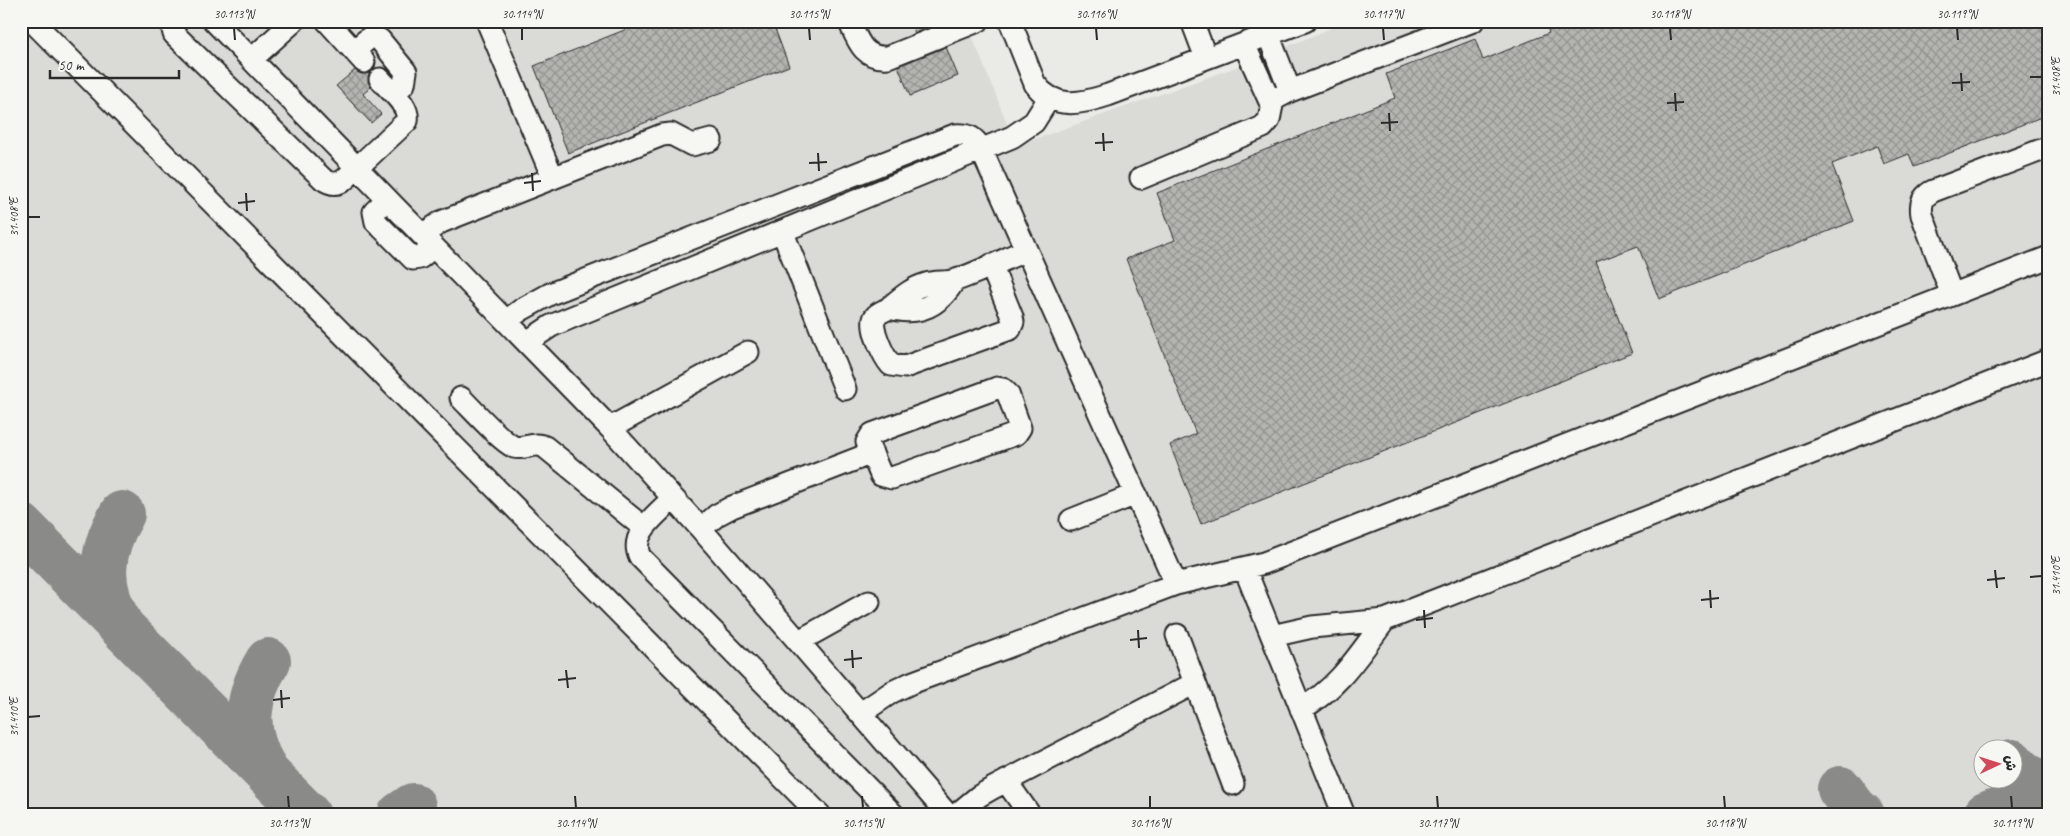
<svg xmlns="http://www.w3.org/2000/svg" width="2070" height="836" viewBox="0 0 2070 836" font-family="Caveat,'Playpen Sans Arabic',sans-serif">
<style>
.built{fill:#dadad6;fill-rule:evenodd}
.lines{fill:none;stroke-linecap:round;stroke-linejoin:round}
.taxiway{stroke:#8a8a88;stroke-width:46}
.building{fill:url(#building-cross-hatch);stroke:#2b2b2b}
.minor-casing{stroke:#2b2b2b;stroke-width:25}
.minor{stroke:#f6f6f2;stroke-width:21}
.ticks{fill:none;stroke:#2b2b2b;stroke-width:2}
.neatline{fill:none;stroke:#2b2b2b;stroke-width:2}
.ticks-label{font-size:12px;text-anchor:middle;fill:#2b2b2b}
</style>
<defs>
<pattern id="building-cross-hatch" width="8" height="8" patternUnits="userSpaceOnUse" patternTransform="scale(1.25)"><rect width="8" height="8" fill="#b4b4b1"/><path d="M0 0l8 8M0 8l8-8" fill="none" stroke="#939390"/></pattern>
</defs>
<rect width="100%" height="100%" fill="#eaeae6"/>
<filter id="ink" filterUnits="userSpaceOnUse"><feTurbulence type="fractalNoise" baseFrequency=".02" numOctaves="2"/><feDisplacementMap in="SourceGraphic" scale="10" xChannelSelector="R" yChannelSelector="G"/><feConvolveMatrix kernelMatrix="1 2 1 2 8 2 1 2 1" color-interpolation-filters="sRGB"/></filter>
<g filter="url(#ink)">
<path class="built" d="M21 21H966L1016 146 1253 61 1348 21H2049V815H21ZM1982 748H2012V778H1982Z"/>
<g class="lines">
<path class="taxiway" d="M21 526 308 815
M120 624C97 586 100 551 122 514
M2012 762C2021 774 2034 782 2049 784
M264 768C242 731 246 697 268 661
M1840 789 1854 808 1862 815
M400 815 413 806
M1986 815 2049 790"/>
</g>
<path class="building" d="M647 21H772L789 66 568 153 534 66Z
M910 21H936L937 24 915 33Z
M1545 21H2049V114L1914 167 1909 154 1884 164 1877 146 1832 164 1854 221 1659 299 1638 246 1596 262 1632 353 1201 524 1170 445 1196 434 1126 259 1175 240 1157 193 1395 98 1386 74 1475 39 1483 60 1549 33Z
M946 47 958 76 910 96 898 66Z
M355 70 361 74 370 73 368 81 371 87 363 94 381 114 371 123 336 86Z"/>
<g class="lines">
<g class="minor-casing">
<path id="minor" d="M32 21 820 815
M171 21 174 34 323 179C330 184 337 185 344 180L407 121C410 105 390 91 380 79
M214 21 610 428 701 529 948 815
M327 21 364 62
M487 21 553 178
M849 21C858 41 863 59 888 57L978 21
M1010 21 1035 84C1054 110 1081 104 1108 95L1305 21
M1192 21 1206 58
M1263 21 1290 91
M1244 44 1271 104
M354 51 369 38H376L380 40 406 72 404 84 394 94
M252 59 294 21
M1141 178 1263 127 1269 120 1273 100 1290 91 1473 21
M387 199 374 212 376 222 413 259 420 258 433 247
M783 233 845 389
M422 235 441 222 662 135 671 134 692 145 711 140
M991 265 1012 317 1013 322 1010 329 905 367 891 365C884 357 869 327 875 317 879 311 887 311 891 306 902 297 912 288 926 284 936 281 947 283 956 280 980 272 1003 260 1026 250
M1952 295 1922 215C1920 204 1923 196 1933 191L2049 147
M889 308C918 316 939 306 954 281
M506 321 521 310 550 294 955 135C969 134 975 138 981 149L1176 584
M527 342 551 326 565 320 1012 137 1034 122 1049 98
M997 388 1003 389 1008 394 1020 428 1016 434 892 478 881 475 867 442 872 434Z
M461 398C472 409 502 442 514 447 525 450 534 441 545 447L644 528
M610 428 748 352
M673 498C658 514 628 534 640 557L894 815
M1071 520 1136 494
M701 529 717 515 732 507 872 453
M1245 569 1344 815
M1177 635 1233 784
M1272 636 1312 627 1385 620 2049 360
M799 641 869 602
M1301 709C1339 688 1359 654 1385 620
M861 713 892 692 911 683 1176 584 1264 563 2049 257
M1006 781 1030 815
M956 815 979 796 993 788 1195 683"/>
</g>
<use href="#minor" class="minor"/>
</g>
</g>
<path class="ticks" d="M234 28 235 40M522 28V40M809 28 810 40M1096 28 1097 40M1383 28 1384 40M1670 28 1671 40M1957 28 1958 40M1961 73 1962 91M2030 77H2042M1952 83 1970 82M1675 93 1676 111M1667 103 1684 102M1389 113 1390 131M1381 123 1398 122M1103 133 1104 151M1095 143 1113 142M818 153 819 171M809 163 827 162M532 173 533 191M524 183 541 181M246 193 247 211M238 203 255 201M28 217H40M1995 570 1997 588M2030 577 2042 576M1987 580 2005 578M1710 590 1711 608M1701 600 1719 598M1424 610 1425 628M1416 620 1433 618M1138 630 1139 648M1130 640 1147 638M852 650 853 668M844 660 862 658M566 670 568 688M558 680 576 678M281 690 282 708M273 700 290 698M28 717 40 716M288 796 289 808M575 796 576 808M862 796 863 808M1150 796V808M1437 796 1438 808M1724 796 1725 808M2011 796 2012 808"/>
<rect width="2070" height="836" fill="none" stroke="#f6f6f2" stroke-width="55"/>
<g transform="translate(1998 764) rotate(86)"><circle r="24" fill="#f6f6f2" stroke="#a5a5a2"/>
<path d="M0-4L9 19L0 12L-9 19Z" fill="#d1495b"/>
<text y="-8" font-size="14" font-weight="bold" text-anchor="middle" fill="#2b2b2b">ش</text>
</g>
<path d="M50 70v8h129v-8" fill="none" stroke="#2b2b2b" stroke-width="2.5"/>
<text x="58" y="70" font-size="15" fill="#2b2b2b" stroke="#f6f6f2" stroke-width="4" paint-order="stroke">50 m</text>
<rect x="28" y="28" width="2014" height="780" class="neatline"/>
<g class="ticks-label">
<text x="234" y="18">30.113°N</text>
<text x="522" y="18">30.114°N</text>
<text x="809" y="18">30.115°N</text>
<text x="1096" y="18">30.116°N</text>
<text x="1383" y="18">30.117°N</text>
<text x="1670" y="18">30.118°N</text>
<text x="1957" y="18">30.119°N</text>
<text transform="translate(2056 77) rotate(-90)" y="4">31.408°E</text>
<text transform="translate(14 217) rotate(-90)" y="4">31.408°E</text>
<text transform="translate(2056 576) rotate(-90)" y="4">31.410°E</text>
<text transform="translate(14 717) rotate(-90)" y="4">31.410°E</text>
<text x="289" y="827">30.113°N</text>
<text x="576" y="827">30.114°N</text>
<text x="863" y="827">30.115°N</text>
<text x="1150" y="827">30.116°N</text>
<text x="1438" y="827">30.117°N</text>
<text x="1725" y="827">30.118°N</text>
<text x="2012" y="827">30.119°N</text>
</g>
</svg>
